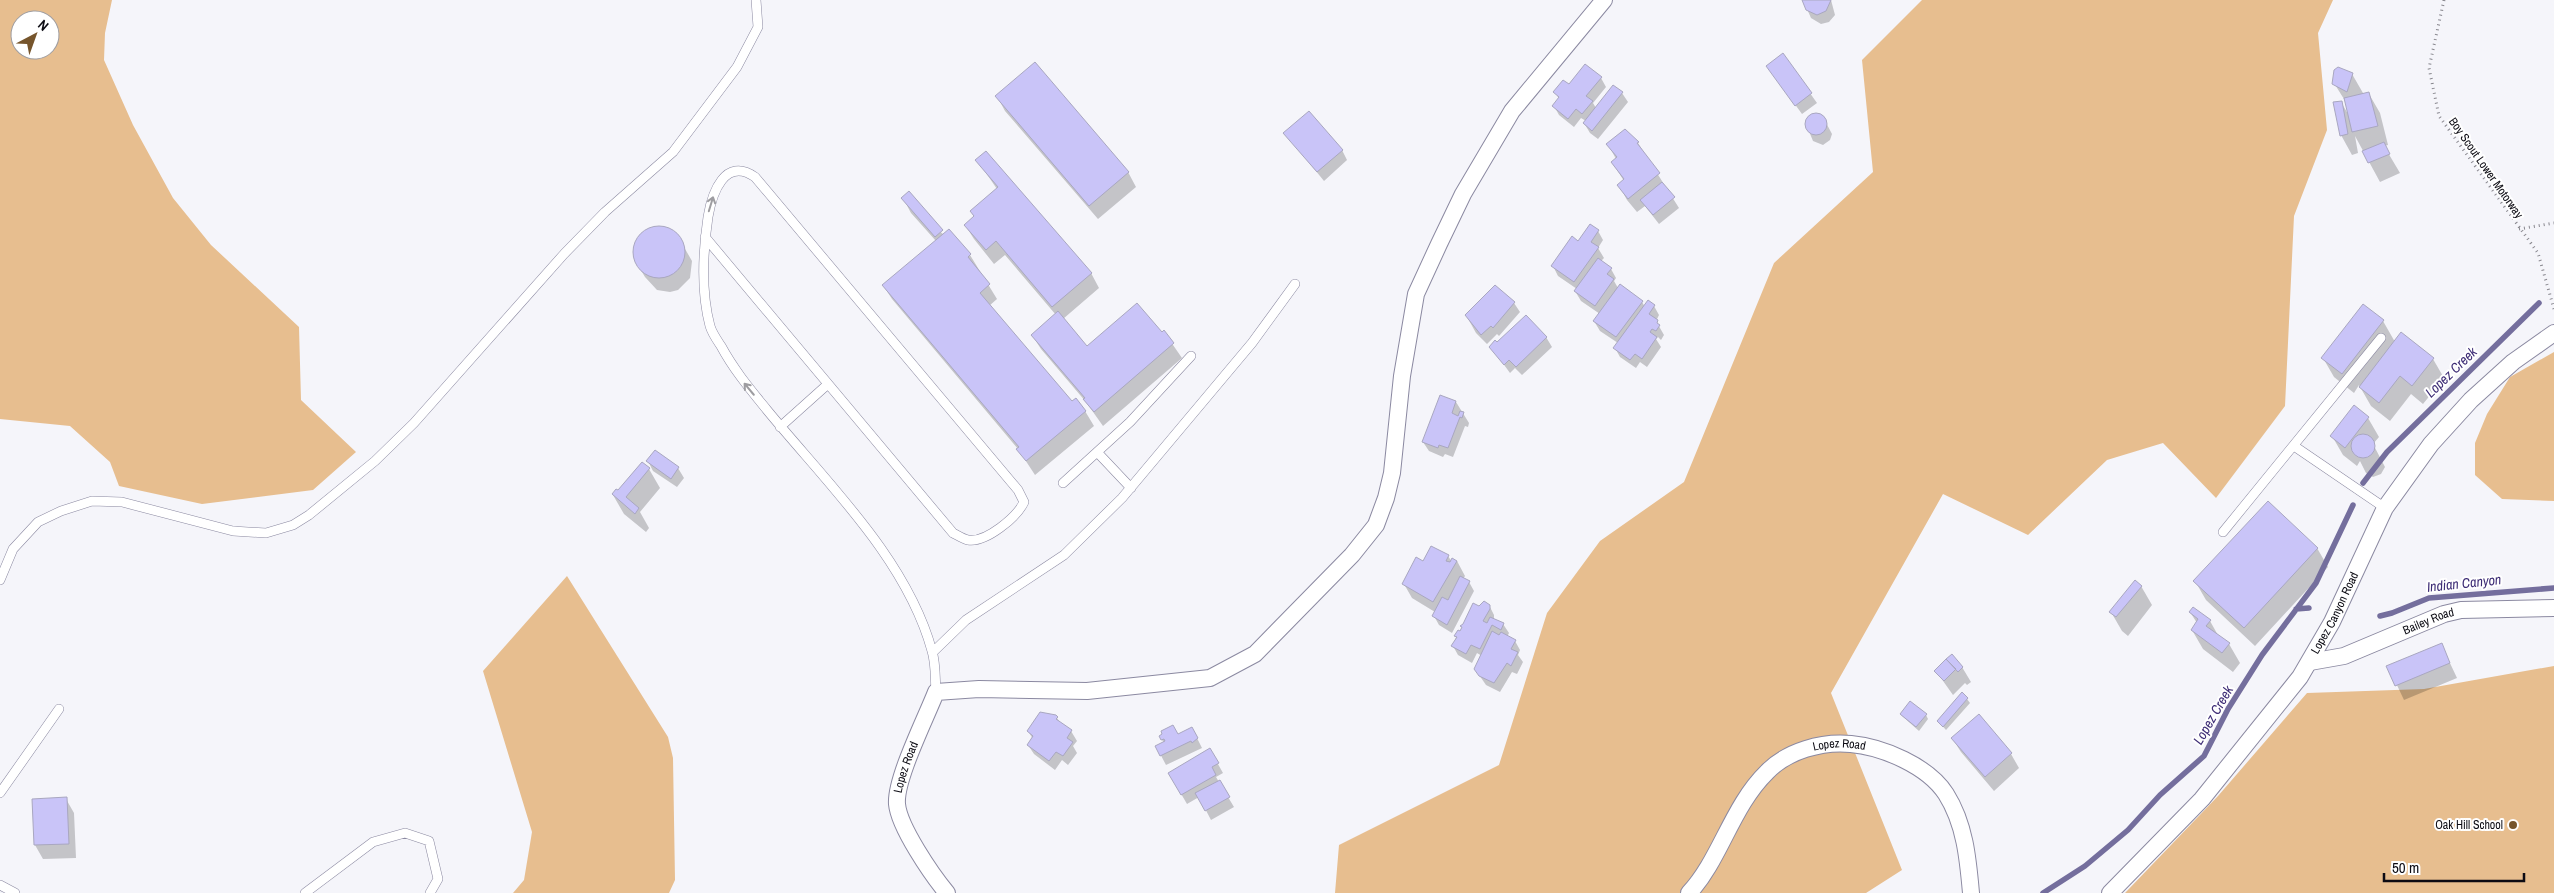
<svg xmlns="http://www.w3.org/2000/svg" width="2554" height="893" viewBox="0 0 2554 893" font-family="'Archivo Narrow',sans-serif">
<style>
.green{fill:#e7be8f;fill-rule:evenodd}
.shadow{fill:#0003}
.lines{fill:none;stroke-linecap:round;stroke-linejoin:round}
.stream{stroke:#746e9d;stroke-width:5.5}
.building{fill:#c9c4f8;stroke:#a9a7c0}
.lane-casing{stroke:#8b89a1;stroke-width:10}
.street-casing{stroke:#8b89a1;stroke-width:18}
.path{stroke:#88878e;stroke-width:3;stroke-dasharray:1 4;stroke-linecap:butt}
.lane{stroke:#fff;stroke-width:9}
.street{stroke:#fff;stroke-width:16}
.oneway{stroke:#9e9da1}
.poi-dot{fill:#76552c;stroke:#fff;stroke-width:2}
.labels{text-anchor:middle;stroke-width:4;stroke-linejoin:round;paint-order:stroke}
.street-label{font-size:12px;fill:#0c0b13;stroke:#fff}
.poi-label{font-size:12px;fill:#0c0b13;stroke:#fff;text-anchor:end}
.water-label{font-size:14px;font-style:italic;fill:#3d2c75;stroke:#fff}
</style>
<rect width="100%" height="100%" fill="#f5f5fa"/>
<path class="green" d="M0 0H112L105 33 104 60 133 125 173 198 211 245 299 327 301 400 356 452 313 490 202 504 119 486 110 462 70 426 0 419ZM20 20H50V50H20Z
M1922 0H2333L2318 33 2327 130 2294 216 2285 406 2216 498 2163 443 2107 460 2028 535 1943 494 1831 693 1902 870 1866 893H1335L1339 845 1499 765 1547 613 1600 541 1684 482 1774 263 1873 172 1862 60Z
M2554 352V501L2502 499 2475 475V443L2487 414 2510 377Z
M567 576 668 737 673 758 675 880 669 893H513L524 880 532 832 483 671Z
M2554 666V893H2125L2218 796 2307 693 2424 689Z"/>
<path class="shadow" d="M1803 0H1831L1835 15 1829 22 1821 24 1811 18Z
M1783 55 1817 103 1802 114 1767 66Z
M2352 74 2363 93 2369 94 2380 113 2388 145 2384 146 2400 173 2380 182 2355 136 2358 153 2352 155 2341 135V102L2348 114 2347 104 2334 83Z
M1601 78 1606 87 1593 103 1596 108 1622 93 1628 102 1598 139 1590 133 1584 123 1586 121 1581 118 1574 127 1559 115 1554 106 1559 99 1555 92Z
M997 96 1128 172 1136 187 1098 219 1005 111Z
M1816 114 1823 117 1832 134 1830 140 1823 145 1813 141 1806 124 1810 116Z
M1285 133 1342 150 1347 160 1324 181Z
M1638 143 1679 208 1659 224 1645 206 1637 212 1627 200 1619 185 1624 181 1612 162 1616 159 1608 144Z
M977 160 1091 273 1099 288 1063 319 1087 348 1164 332 1182 358 1103 426 1086 402 1041 349 1032 335 1056 315 1005 255 994 264 974 239 965 225 974 217 971 211 997 189Z
M903 198 944 235 949 231 970 255 997 299 989 306 1072 403 1085 411 1094 426 1035 475 1018 449 892 299 883 285 936 241 911 213Z
M662 227 677 235 692 261 690 278 678 290 670 292 657 290 645 277 636 262 634 249 637 241 649 229Z
M1598 231 1603 240 1598 248 1604 258 1601 261 1611 269 1616 278 1614 281 1618 288 1642 302 1645 307 1654 306 1659 315 1656 321 1664 335 1661 340 1658 337 1656 339 1661 347 1647 367 1640 362 1636 368 1620 357 1615 348 1618 343 1600 331 1594 321 1600 314 1581 301 1575 291 1577 289 1558 276 1553 266 1578 243Z
M1514 303 1520 312 1499 336 1497 334 1487 344 1476 333 1466 315Z
M2383 321 2395 342 2433 359 2444 378 2423 404 2411 394 2390 421 2371 406 2359 385 2354 393 2334 377 2323 358Z
M1546 337 1552 347 1522 375 1515 368 1510 373 1491 347Z
M1456 402 1469 423 1468 427 1465 426 1453 457 1445 454 1443 457 1429 451 1423 442Z
M2368 418 2379 437 2373 444 2385 467 2381 474 2373 477 2366 473 2360 461 2357 466 2343 455 2332 436Z
M655 451 678 468 684 478 677 487 653 471 648 461Z
M649 469 660 488 640 512 649 528 646 532 624 514 613 495Z
M2317 548 2328 567 2255 646 2206 600 2195 581Z
M1448 556 1452 562 1457 561 1465 576 1463 579 1469 582 1474 591 1452 633 1439 625 1434 616 1435 612 1412 598 1404 584 1424 562Z
M2141 586 2152 605 2128 636 2122 631 2111 612Z
M1489 605 1494 615V620L1503 624 1509 633 1507 637 1515 641 1520 650 1518 655 1523 662 1517 674 1512 672 1500 692 1486 685 1475 669 1482 656 1477 653 1472 663 1458 655 1453 646 1458 631 1460 632 1462 628V625L1466 627 1479 607Z
M2190 612 2210 621 2219 637 2229 644 2240 663 2233 672 2203 649 2192 630 2197 623Z
M2441 644 2457 678 2404 700 2388 666Z
M1962 667 1971 682 1967 685 1965 683 1953 695 1936 671Z
M1967 699 1970 703 1946 730 1938 721Z
M1041 713 1057 718 1061 724 1071 731 1077 741 1073 746 1077 753 1068 765 1062 760 1055 770 1034 754 1028 745 1033 739 1028 731Z
M1901 715H1926L1928 719 1919 731Z
M1978 716 2011 754 2019 768 1994 791 1961 752 1952 738Z
M1178 736 1197 738 1202 748 1166 765 1156 746 1164 743 1160 737Z
M1210 750 1223 773 1216 777 1234 807 1211 820 1199 797 1187 804 1169 773Z
M66 799 74 813 76 858 43 859 35 845 33 800Z"/>
<g class="lines">
<path class="stream" d="M2363 483 2387 452 2539 303
M2296 609 2309 608
M2380 616 2392 613 2429 598 2554 588
M2043 893 2085 866 2128 830 2160 795 2204 756 2228 709 2262 655 2316 583 2353 505"/>
</g>
<path class="building" d="M1802 0H1831L1826 11 1817 15 1806 10Z
M1783 53 1812 93 1795 106 1766 66Z
M1035 62 1129 172 1089 206 995 96Z
M1585 64 1602 77 1586 96 1593 101 1582 114 1576 109 1568 119 1552 106 1559 97 1553 92 1563 80 1569 84Z
M2338 67 2353 73 2347 92 2332 84 2334 70Z
M1613 85 1623 92 1592 131 1583 123Z
M2369 92 2378 126 2352 132 2344 98Z
M2342 101 2348 134 2340 136 2333 102Z
M1309 111 1343 150 1317 172 1283 133Z
M1805 124a11 11 0 1 1 22 0a11 11 0 1 1-22 0Z
M1625 129 1639 142 1637 143 1660 173 1628 199 1617 185 1624 179 1611 162 1617 157 1606 144Z
M2384 142 2390 154 2368 163 2362 151Z
M986 151 1092 273 1052 307 996 241 986 250 964 225 974 216 970 211 998 187 975 160Z
M1662 182 1675 197 1653 215 1640 200Z
M909 191 943 230 935 237 901 198Z
M1590 224 1599 230 1591 242 1599 247 1574 282 1551 266 1572 236 1578 241Z
M633 252a26 26 0 1 1 52 0a26 26 0 1 1-52 0Z
M949 229 971 254 968 257 990 284 980 293 1072 401 1076 398 1086 411 1026 461 1016 449 1019 447 882 285Z
M1598 258 1612 268 1607 274 1614 279 1595 306 1574 291Z
M1620 284 1643 301 1616 337 1593 321Z
M1495 285 1515 302 1493 328 1491 326 1481 335 1465 315Z
M1648 300 1655 305 1649 314 1658 320 1657 323 1660 325 1656 331 1652 329 1650 332 1657 337 1642 359 1635 354 1630 360 1613 348Z
M1137 303 1162 332 1164 330 1174 343 1094 412 1083 399 1085 398 1031 335 1058 311 1087 346Z
M2363 304 2384 320 2342 374 2321 358Z
M1526 315 1547 337 1516 367 1509 360 1504 365 1489 347 1495 340 1497 342Z
M2401 332 2434 358 2412 386 2400 376 2379 403 2359 387Z
M1440 395 1456 401 1452 413 1458 416 1460 411 1464 412 1462 418 1460 417 1448 448 1439 445 1438 448 1422 442Z
M2354 405 2369 417 2345 448 2330 436Z
M2351 446a12 12 0 1 1 24 0a12 12 0 1 1-24 0Z
M655 450 679 467 671 479 646 461Z
M642 462 650 468 626 497 639 508 635 514 612 494 616 489 618 490Z
M2268 501 2318 548 2244 628 2193 581Z
M1431 546 1449 555 1446 561 1450 562 1452 558 1457 561 1433 602 1402 584 1416 557 1423 561Z
M1460 576 1470 581 1447 625 1432 616 1442 597 1448 600Z
M2135 580 2142 586 2116 617 2109 612Z
M1484 601 1490 605V609L1483 621 1487 623 1490 617 1504 623 1501 630 1492 625 1480 649 1471 645 1466 654 1451 646 1457 637 1454 636 1458 630 1460 631 1462 627 1460 626 1463 624 1473 603 1479 606Z
M2193 607 2211 620 2206 626 2230 643 2222 653 2191 630 2198 619 2189 612Z
M1492 631 1499 635 1501 632 1516 640 1511 649 1518 652 1511 666 1507 663 1494 683 1479 676 1474 669Z
M2442 643 2450 663 2395 686 2386 666Z
M1952 654 1963 667 1958 672 1946 659Z
M1946 659 1956 669 1944 681 1934 671Z
M1962 692 1968 698 1943 727 1937 721Z
M1910 701 1927 714 1916 727 1900 714Z
M1040 712 1056 715 1058 717 1056 719 1072 730 1067 738 1073 742 1063 756 1056 752 1049 761 1027 745 1033 736 1027 731Z
M1979 714 2012 753 1985 777 1951 738Z
M1173 725 1178 734 1192 727 1198 738 1192 743 1191 741 1160 756 1155 746 1165 741 1164 739 1161 740 1159 736 1162 734 1161 731Z
M1210 748 1219 763 1212 767 1216 775 1181 795 1168 773Z
M1220 780 1230 797 1205 811 1195 793Z
M67 797 69 844 34 845 32 799Z"/>
<g class="lines">
<g class="lane-casing">
<path id="lane" d="M705 237 953 533C957 535 963 539 968 540 986 543 1017 517 1024 502L1018 490 755 177C725 156 712 193 708 217 703 251 701 292 710 326 712 333 717 340 721 346 734 370 750 389 767 410 826 482 907 559 932 651 936 664 935 679 936 692
M780 427 828 384
M2294 446 2385 508
M1097 452 1131 488
M1063 483 1130 422 1191 356
M2223 532 2381 338
M0 580 13 549 38 522 61 511 92 501 122 502 233 531 266 533 293 525 309 515 375 461 414 423 564 254 605 212 673 152 737 67 758 27 756 0
M933 652 966 620 1064 555 1122 498 1252 343 1295 284
M0 793 59 709
M0 885 15 893
M305 893 373 842 405 833 429 841 438 879 430 893"/>
</g>
<g class="street-casing">
<g id="street">
<path id="s1" d="M2310 662 2344 656 2444 614 2461 610 2554 608"/>
<path id="s2" d="M947 893C932 875 899 827 897 804 895 779 926 718 936 692L979 689 1087 691 1210 678 1255 654 1352 555 1376 525 1386 498 1392 473 1402 376 1416 294 1439 244 1463 194 1512 111 1604 0"/>
<path id="s3" d="M1689 893C1720 860 1732 806 1767 772 1787 751 1822 741 1851 744 1883 747 1928 766 1946 794 1965 824 1968 859 1971 893"/>
<path id="s4" d="M2110 893 2202 799 2300 677 2332 622 2385 508 2431 444 2471 400 2513 362 2554 333"/>
</g>
</g>
<path class="path" d="M2444 0 2429 68 2439 116 2538 253 2554 309
M2519 229 2554 223"/>
<use href="#lane" class="lane"/>
<use href="#street" class="street"/>
</g>
<defs><path id="oneway-shaft" d="M-6 0H5M1.5-3L5.5 0L1.5 3" fill="none" stroke-width="1.6" stroke-linecap="round" stroke-linejoin="round" transform="scale(1.25)"/></defs>
<g class="oneway">
<use href="#oneway-shaft" transform="translate(711 204) rotate(-73)"/>
<use href="#oneway-shaft" transform="translate(749 389) rotate(-130)"/>
</g>
<circle class="poi-dot" cx="2513" cy="825" r="5"/>
<g class="labels">
<g class="street-label">
<text transform="translate(2486 168) rotate(55)" y="4">Boy Scout Lower Motorway</text>
<text dy="4" stroke="none"><textPath href="#s4" startOffset="361">Lopez Canyon Road</textPath></text>
<text dy="4" stroke="none"><textPath href="#s1" startOffset="126">Bailey Road</textPath></text>
<text dy="4" stroke="none"><textPath href="#s3" startOffset="224">Lopez Road</textPath></text>
<text dy="4" stroke="none"><textPath href="#s2" startOffset="141">Lopez Road</textPath></text>
</g>
<g class="poi-label">
<text x="2503" y="829">Oak Hill School</text>
</g>
<g class="water-label">
<text transform="translate(2451 372) rotate(-44)" y="5">Lopez Creek</text>
<text transform="translate(2464 583) rotate(-6)" y="5">Indian Canyon</text>
<text transform="translate(2213 715) rotate(-60)" y="5">Lopez Creek</text>
</g>
</g>
<g transform="translate(35 35) rotate(41)"><circle r="24" fill="#ffffff" stroke="#9e9da1"/>
<path d="M0-4L9 19L0 12L-9 19Z" fill="#76552c"/>
<text y="-8" font-size="14" font-weight="bold" text-anchor="middle" fill="#0c0b13">N</text>
</g>
<path d="M2384 873v8h140v-8" fill="none" stroke="#0c0b13" stroke-width="2.5"/>
<text x="2392" y="873" font-size="15" fill="#0c0b13" stroke="#ffffff" stroke-width="4" paint-order="stroke">50 m</text>
</svg>
